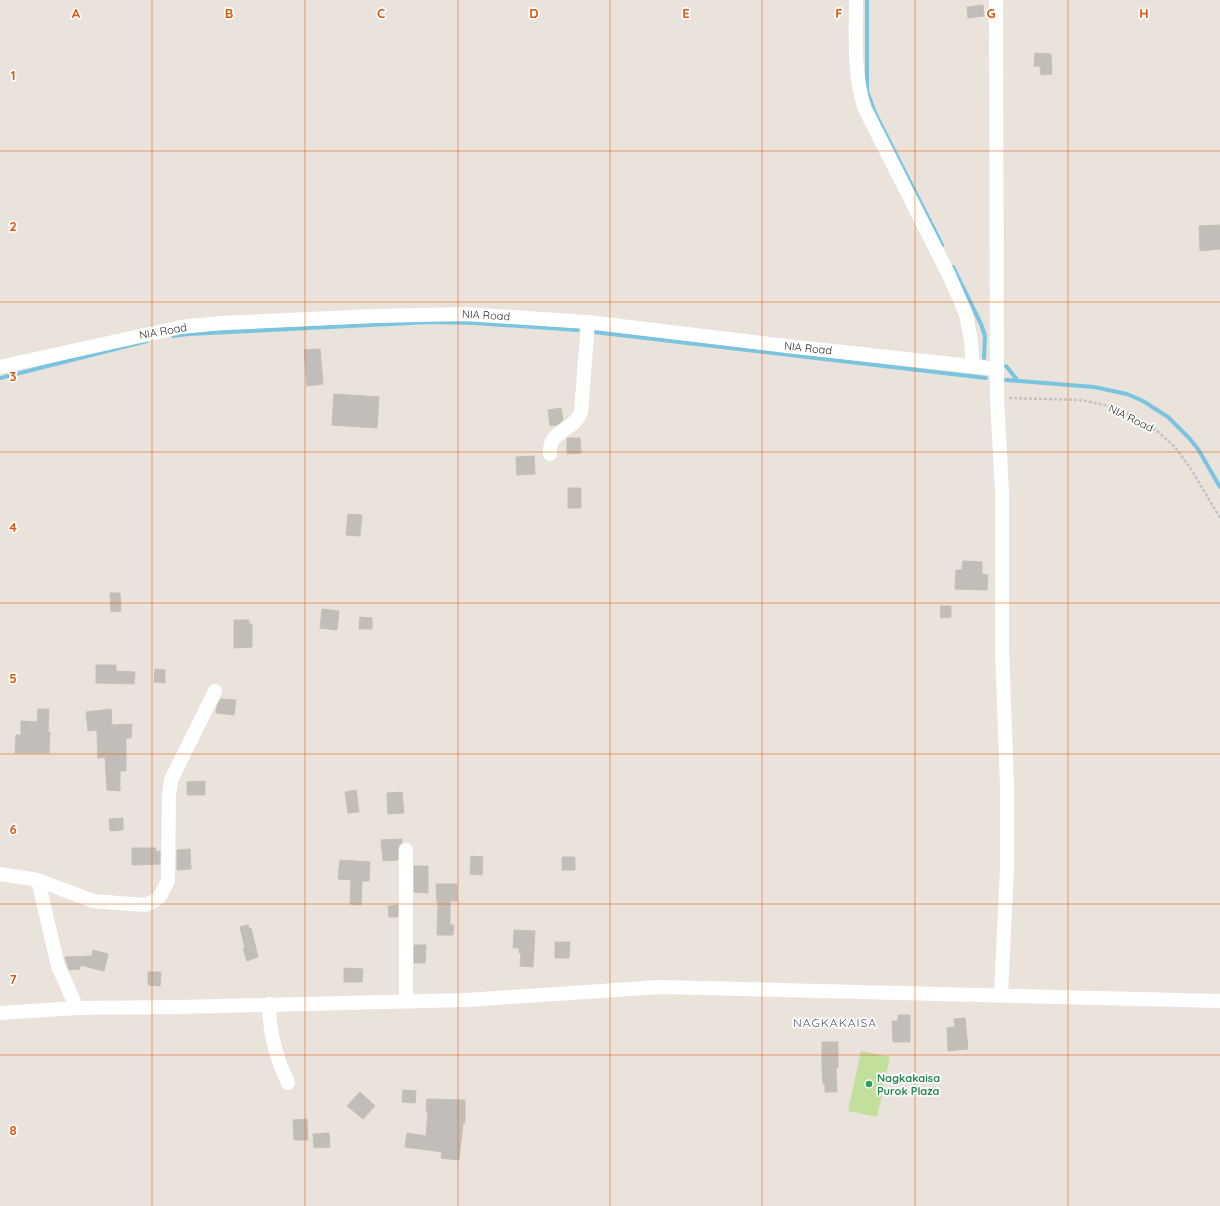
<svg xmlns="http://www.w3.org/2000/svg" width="1220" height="1206" viewBox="0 0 1220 1206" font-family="Quicksand,sans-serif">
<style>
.pitch{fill:#c2df9b}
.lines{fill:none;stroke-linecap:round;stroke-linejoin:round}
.stream{stroke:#7bc4df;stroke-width:4}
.building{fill:#c1bdb8;stroke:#c4bfb6}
.path{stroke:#c3c3c3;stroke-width:2.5;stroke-dasharray:3 2;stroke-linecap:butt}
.street{stroke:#fff;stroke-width:14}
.grid{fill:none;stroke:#de570d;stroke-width:1;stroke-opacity:0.55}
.leisure-dot{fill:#2e9e5b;stroke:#fff;stroke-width:1.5}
.labels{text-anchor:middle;stroke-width:3.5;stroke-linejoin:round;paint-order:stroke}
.street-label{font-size:11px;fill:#282828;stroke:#fff}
.leisure-label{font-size:11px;font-weight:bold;fill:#27864d;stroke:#fff;text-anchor:start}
.neighbourhood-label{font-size:12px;letter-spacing:1px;fill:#4f5573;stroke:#fff}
.grid-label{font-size:13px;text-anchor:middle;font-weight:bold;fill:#de570d;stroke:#fff;stroke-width:3.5;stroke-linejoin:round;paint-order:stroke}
</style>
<rect width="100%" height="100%" fill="#e9e3dc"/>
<path class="pitch" d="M861 1051 890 1057 877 1117 848 1111Z"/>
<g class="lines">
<path class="stream" d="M867 0V91L875 113 942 245
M953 267 981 324 985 336 984 358
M594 332 986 378
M173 336 188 334 431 322 475 323 578 330
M1006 366 1018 381
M0 378 147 341
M1006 380 1094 387 1127 394 1143 401 1168 417 1189 438 1198 449 1220 487"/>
</g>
<path class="building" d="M983 5 984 16 968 18 967 7Z
M1035 53 1051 54 1052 74 1041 75 1040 66H1034Z
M1220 225V249L1200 251 1199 226Z
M320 349 323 384 307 386 304 350Z
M334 394 379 397 377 428 332 425Z
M561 408 563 420 557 425 550 426 548 410Z
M567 438H580L581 453 567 454Z
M534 456 535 474 517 475 516 457Z
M568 488H581V508H568Z
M348 514 362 515 360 536 346 535Z
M963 561 982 562V574L988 575 987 590 955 589 956 570H962Z
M110 593H120L121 611 111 612Z
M940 606H951V617L941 618Z
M322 609 339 611 337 630 320 628Z
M360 617 372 618V629H359Z
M234 620H249V624H252V647L234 648Z
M96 665H116V671L135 672 134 684 96 683Z
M155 669 165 670V683L154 682Z
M221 699 236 700 234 715 216 713 217 706Z
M38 709H49L48 732H50L49 753H15L16 735H21V721L37 722Z
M111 709 112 725 132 724 131 738H126V771H120V791L107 790 105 757 98 758 97 730 88 731 86 712Z
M205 781V795H187V782Z
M356 790 359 812 348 813 345 792Z
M402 792 404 813 388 814 387 793Z
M123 818V830L110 831 109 819Z
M402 839V843L399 845 398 850V860L383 861 381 840Z
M132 848H156V852L160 851V864L132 865Z
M190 849 191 869 177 870V850Z
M471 856 483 857 482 875 470 874Z
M562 857H575V870H562Z
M340 860 370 862 369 881H362L361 905 350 904 351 880 338 879Z
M414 866H428V893L414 892Z
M436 884H457V901H450V925H454L453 935H437L438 902H437Z
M398 905V917H389L388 906Z
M248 925 249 929 251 928 258 957 247 961 243 949 245 948 240 927Z
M514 930 535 931 533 967 520 966 521 953H519V948H513Z
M555 942H570L569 958H555Z
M414 945H426L425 963H414Z
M93 950 108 954 104 971 80 965V969L69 970 65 957 92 956Z
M344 968 363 969 362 982H344Z
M148 972H161L160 986 148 985Z
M898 1015H910V1042H893L892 1021H898Z
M965 1018 968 1049 948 1051 947 1028 955 1027 954 1019Z
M822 1042H838V1068H836L837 1092H825V1084H823L822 1069Z
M403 1090 416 1091 415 1103 402 1102Z
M360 1092 375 1106 363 1119 347 1106Z
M427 1099 465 1100V1123H463L459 1160 441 1158 442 1152 405 1147 407 1133 426 1136 428 1111H426Z
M307 1119 308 1140H294L293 1120Z
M329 1133 330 1147 314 1148 313 1134Z"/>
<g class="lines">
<path class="path" d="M1009 398 1081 400 1114 407 1134 417 1157 431 1175 447 1191 469 1220 518"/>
<path class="street" d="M856 0C856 37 853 74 865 109L948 273 966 314 971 341 973 366
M996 0 997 398 1002 492V649L1007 785V868L1001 995
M0 367 181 327 221 323 375 316 465 314 588 322 787 346 997 369
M550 454C550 451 550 447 551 444 555 431 575 428 581 412L588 322
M406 850V1001
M0 874 38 880 93 901 144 905 153 902 160 896 168 881 169 796 171 780 215 691
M38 880 58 966 77 1008
M269 1004C269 1032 276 1058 288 1083
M0 1013 77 1008 179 1007 466 1000 660 987 1220 1001"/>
</g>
<path class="grid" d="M152 0V1206M305 0V1206M458 0V1206M610 0V1206M762 0V1206M915 0V1206M1068 0V1206M0 151H1220M0 302H1220M0 452H1220M0 603H1220M0 754H1220M0 904H1220M0 1055H1220"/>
<circle class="leisure-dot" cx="869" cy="1084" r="4"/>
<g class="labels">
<g class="street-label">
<text transform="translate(486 315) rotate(3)" y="4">NIA Road</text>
<text transform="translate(163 331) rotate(-10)" y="4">NIA Road</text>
<text transform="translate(808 348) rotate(6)" y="4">NIA Road</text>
<text transform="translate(1131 418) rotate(26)" y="4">NIA Road</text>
</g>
<g class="leisure-label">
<text x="877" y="1082">Nagkakaisa<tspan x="877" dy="13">Purok Plaza</tspan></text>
</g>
<g class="neighbourhood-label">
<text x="835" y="1027">NAGKAKAISA</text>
</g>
</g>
<g class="grid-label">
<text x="76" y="18">A</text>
<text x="229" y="18">B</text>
<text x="381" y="18">C</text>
<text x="534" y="18">D</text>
<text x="686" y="18">E</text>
<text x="839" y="18">F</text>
<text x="991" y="18">G</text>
<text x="1144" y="18">H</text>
<text x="13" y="80">1</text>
<text x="13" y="231">2</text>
<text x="13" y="381">3</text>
<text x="13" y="532">4</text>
<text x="13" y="683">5</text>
<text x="13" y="834">6</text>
<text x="13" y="984">7</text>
<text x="13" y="1135">8</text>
</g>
</svg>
